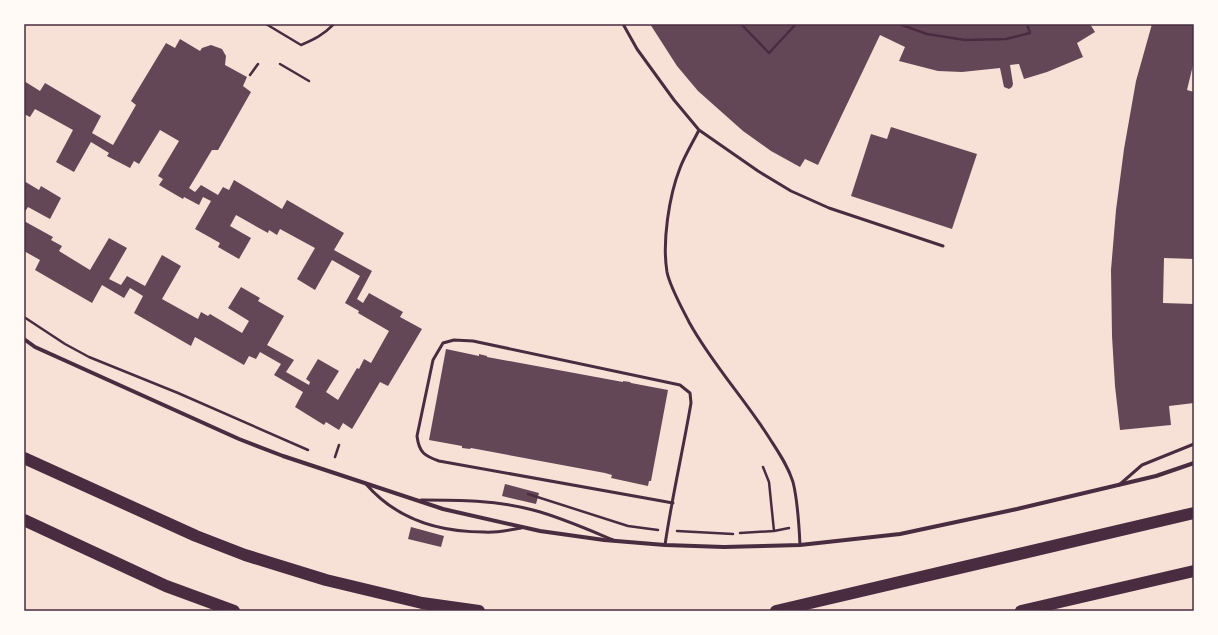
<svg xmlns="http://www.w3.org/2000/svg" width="1218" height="635" viewBox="0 0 1218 635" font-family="'Exo 2',sans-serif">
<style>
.building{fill:#644757}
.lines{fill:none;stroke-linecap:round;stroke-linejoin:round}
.path{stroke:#4a2c40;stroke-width:2.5}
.service{stroke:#4a2c40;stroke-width:3}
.minor{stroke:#4a2c40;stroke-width:4}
.motorway{stroke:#4a2c40;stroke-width:12}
.neatline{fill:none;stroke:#4a2c40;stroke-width:1.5}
</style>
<rect width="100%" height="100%" fill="#f7e1d7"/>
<path class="building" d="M650 24H1090L1095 32 1077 43 1083 57 1047 72 1024 79 1019 64 1010 65 1013 84 1012 87 1009 89 1004 87 1000 68 962 72 938 71 899 61 905 47 880 35 818 165 805 159 800 167 771 151 743 131 698 91 677 66Z
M1152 24H1194V61L1187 90 1194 92V259L1164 258 1163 303 1194 304V403L1169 406 1171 425 1120 430 1115 386 1112 336 1111 270 1116 210 1124 149 1136 81Z
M180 39 200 51 202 48 211 45 222 49 226 56 225 65 247 77 243 86 251 92 218 150H212L189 188 195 192 201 185 218 195 223 187 229 190 234 180 282 209 287 200 344 233 334 250 372 271 357 299 363 303 369 293 403 312 400 317 422 329 388 386 380 382 352 429 343 423 339 430 326 422 324 425 295 407 303 392 274 375 281 364 260 352 256 359 249 356 244 365 195 337 191 346 134 313 143 296 130 288 124 298 102 285 92 303 35 270 40 260 24 251V221L53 237 51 240 62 246 59 251 90 270 109 238 127 248 109 279 121 285 127 276 145 286 162 255 181 266 162 299 198 319 201 312 208 316 210 314 242 333 249 321 228 308 241 287 260 298 258 301 284 316 267 345 294 360 286 372 309 385 310 382 306 379 318 359 339 371 326 392 338 400 357 368 359 369 364 359 371 363 389 331 358 313 359 311 345 303 360 276 332 260 315 290 297 279 315 248 280 229 277 235 269 230 268 233 236 215 230 226 251 238 239 259 218 247 220 243 195 229 211 201 203 197 199 205 184 197 183 199 159 185 163 179 158 176 179 141 160 130 139 164 134 161 130 168 107 156 109 153 91 142 74 172 56 162 73 130 35 109 30 117 24 114V81L40 91 45 83 101 116 92 133 113 145 136 105 131 101 166 43 175 48Z
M891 127 977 154 952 229 851 196 871 134 887 139Z
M24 181 39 190 41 186 61 198 50 219 28 207 24 213Z
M446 349 479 356V354L487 356V357L623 382V381L630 382 631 383 668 390 651 481H649L648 486 611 478 612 475 605 473 471 448 470 449 462 448V446L429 440Z
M505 484 539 493 536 504 502 496Z
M411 527 444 536 441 547 408 539Z"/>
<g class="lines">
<path class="path" d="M266 24 301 45C315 39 323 35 334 24
M741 24 769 53 796 24
M899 24 927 34 965 40 1006 39 1030 33 1027 24
M280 64 309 81
M250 75 258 64
M24 317 65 344 89 357 178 393 308 450
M335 457 339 445
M763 467 769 482 774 531
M528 494 628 526 658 530
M677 531 733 534
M740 533 774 531 789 528"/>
<path class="service" d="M623 24 637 49 674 100 699 130 758 171 791 191 829 208 943 246
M699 130C693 142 685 155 680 168 669 196 662 242 667 272 670 287 682 308 689 322 712 364 745 399 770 439 779 453 788 466 793 482 798 502 799 524 800 545
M366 484C397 520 438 532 484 532 497 533 509 530 521 528
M1119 485 1142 465 1194 444
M421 500C458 500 496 500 533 510 560 517 587 529 613 540
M665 545C672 497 683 450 691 403L690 393 680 385 473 341 454 340 443 343 433 360 417 436C419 453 425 456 439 461L673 503"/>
<path class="minor" d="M24 339 35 347 239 439 283 456 443 509 540 531 604 540 665 545 724 547 763 546 800 545 900 534 1017 509 1156 476 1194 463"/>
<path class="motorway" d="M24 458 196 536 245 555 326 580 422 603 479 611
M24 520 166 586 234 611
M776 611 1194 513
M1021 611 1194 571"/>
</g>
<rect width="1218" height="635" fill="none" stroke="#fffaf5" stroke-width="50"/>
<rect x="25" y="25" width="1168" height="585" class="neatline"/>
</svg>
